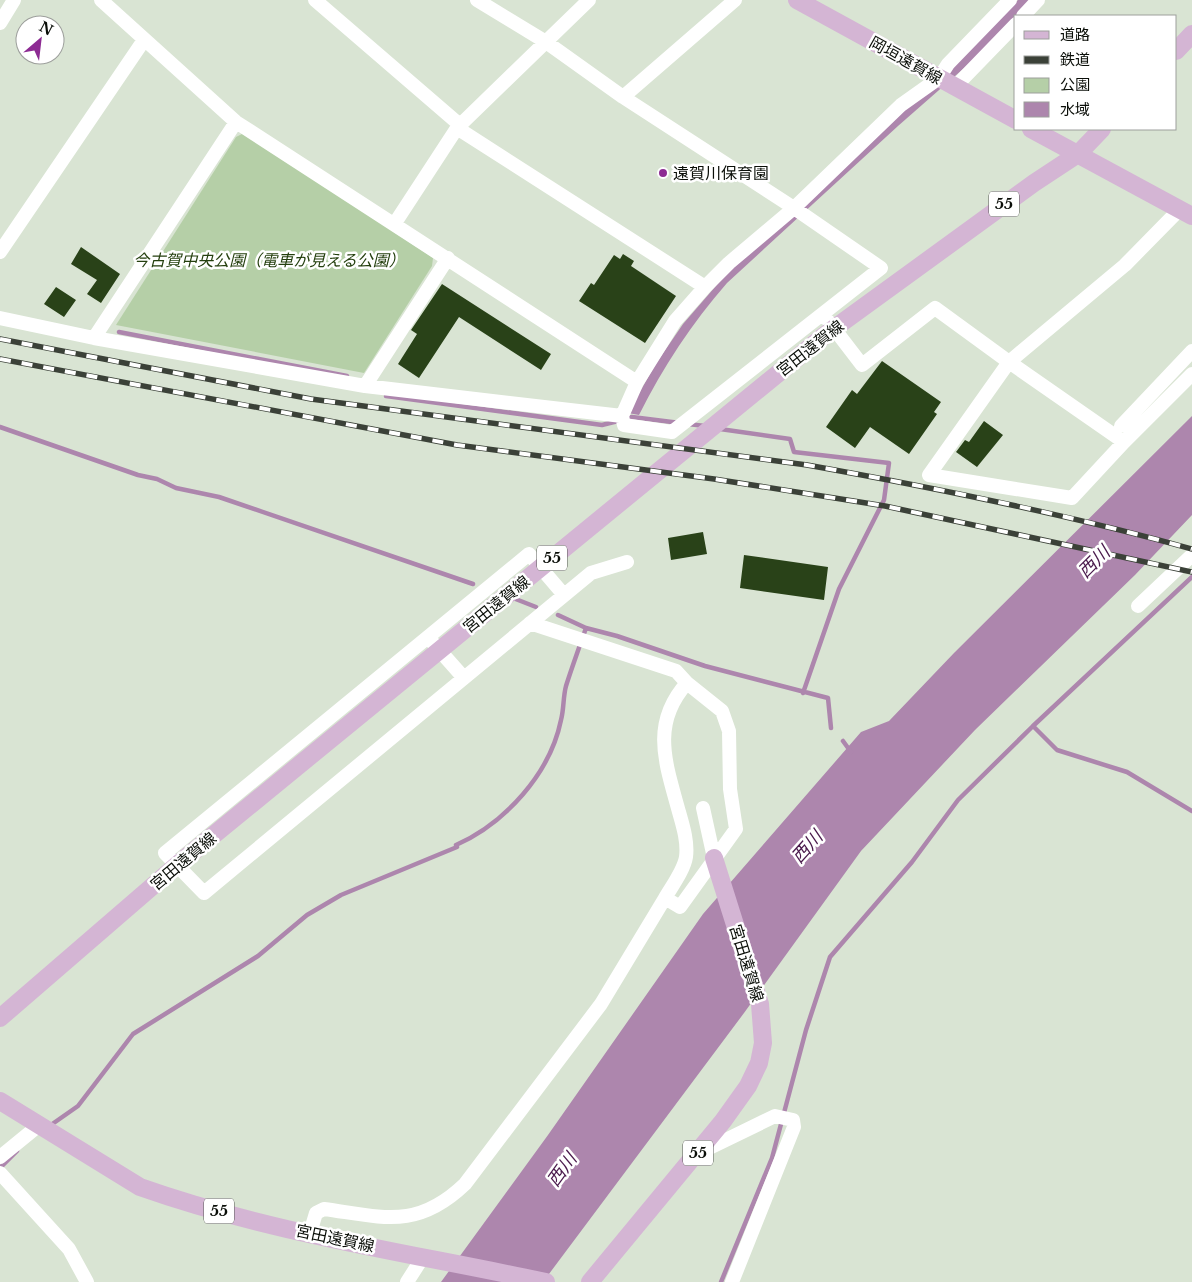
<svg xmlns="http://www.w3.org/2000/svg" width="1192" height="1282" viewBox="0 0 1192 1282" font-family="'Libre Baskerville','Noto Sans JP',serif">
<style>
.green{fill:#b5cfa7}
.water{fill:#ad86ad}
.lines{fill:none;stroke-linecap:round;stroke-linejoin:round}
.stream{stroke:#ad86ad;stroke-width:4.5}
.building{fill:#294218}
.minor{stroke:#fff;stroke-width:14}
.major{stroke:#d4b5d4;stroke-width:18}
.rail-casing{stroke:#3b4138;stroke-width:5.5}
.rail{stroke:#fff;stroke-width:4;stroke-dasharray:11;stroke-linecap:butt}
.poi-dot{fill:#8d2b93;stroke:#fff;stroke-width:2}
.labels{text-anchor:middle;stroke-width:5;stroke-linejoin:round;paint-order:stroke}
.shield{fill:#fff;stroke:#545652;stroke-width:1}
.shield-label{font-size:15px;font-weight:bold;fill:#0a0e08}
.street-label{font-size:16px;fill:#0a0e08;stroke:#fff}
.poi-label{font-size:16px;fill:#0a0e08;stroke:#fff;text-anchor:start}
.park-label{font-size:16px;font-style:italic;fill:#243f0e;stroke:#fff}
.water-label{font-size:18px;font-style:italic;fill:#49194b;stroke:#fff}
</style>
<rect width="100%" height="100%" fill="#d9e4d3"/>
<path class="green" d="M242 134 248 135 433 258 432 266 364 373 116 325 236 137Z"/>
<path class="water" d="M1018 0H1031L971 62 898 126 727 283C692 323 663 367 639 415L628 413 655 365 683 324 734 265 955 62Z
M1192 416V515L1135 575 975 730 861 851 744 1013 543 1282H441L548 1135 703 914 861 732 889 721 954 653Z"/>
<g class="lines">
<path class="stream" d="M119 332 347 376
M386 396 602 425 618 421
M626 419 632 417 680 423
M688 424 705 426
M0 427 138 475 157 479 176 488 219 497 473 584
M720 429 790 439 794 452 889 463 884 500 839 589 803 693
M513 598 536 607
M558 615 586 628 617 636 705 666 828 698 831 728
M1033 726 1192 577
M843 741 851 752
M48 1127 78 1106 133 1034 258 956 307 915 341 895 457 847 456 845C505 823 550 774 561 720 564 709 563 697 566 686 572 667 579 648 586 628
M0 1168 17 1151
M721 1282 772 1158 806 1030 830 957 912 862 958 800 1033 726 1057 750 1127 772 1192 811"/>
</g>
<path class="building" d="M81 247 120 274 101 303 87 294 97 280 71 264Z
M623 254 634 261 631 266 676 296 645 343 579 301 591 283 594 285 614 255 620 259Z
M442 284 551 354 541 370 459 317 419 378 398 364 417 334 411 330Z
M56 287 76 300 64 317 44 304Z
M882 361 941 402 934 412 937 414 909 454 870 427 855 448 826 427 852 390 857 394Z
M984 421 1003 435 977 467 956 452 965 440 969 442Z
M703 532 707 554 671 560 668 538Z
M744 555 828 567 824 600 740 588Z"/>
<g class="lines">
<path class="minor" d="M101 0 236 122 637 382
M315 0 460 125
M477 0 546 42 623 97 794 208 881 268 672 432 624 425 622 416
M1023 16 1038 0
M0 23 14 0
M955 87 1016 24
M623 97 735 0
M457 128 705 287
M395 223 457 128 589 0
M0 252 144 40
M0 318 94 338 365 386 622 416 637 382 675 321 705 287 729 263 794 208 901 105 939 78 948 64 1010 0
M829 322 862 365 935 308 1009 362 1125 265 1180 209
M94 338 236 122
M365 386 448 258
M1121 426 1192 351
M1124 442 1009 362 929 475 1072 498 1124 442 1192 374
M564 595 529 554 165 853 204 893 591 573 627 562
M1138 606 1192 555
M530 623 676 671 687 683
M433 643 464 678
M687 683 722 711 729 731 730 789 736 829 680 907 665 898C672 886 684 870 686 857 688 842 683 826 679 812 666 764 650 724 687 683Z
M703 808 714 858
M699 1153 775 1116 793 1120 794 1127 732 1282
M0 1157 38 1126
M0 1173 69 1249 87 1282
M310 1233 316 1213 324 1209C383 1217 417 1230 465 1184L601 1004 665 898
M407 1282 423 1257"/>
<path class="major" d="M797 0 1016 120
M1176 51 1192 34
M1031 129 1192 216
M0 1018 177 865 825 335 1034 183 1078 154 1102 129
M0 1101 140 1187C270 1233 410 1253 546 1282
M590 1282 723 1121 748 1086 759 1063 763 1043 760 1004 714 858"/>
<g class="rail-casing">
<path id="rail" d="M0 339 311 399 807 465C936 488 1066 514 1192 549
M0 359 457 445 714 479 885 506 1192 572"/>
</g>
<use href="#rail" class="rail"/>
</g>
<circle class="poi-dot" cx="663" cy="173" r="5"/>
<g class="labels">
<g class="shield">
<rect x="989" y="191.5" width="30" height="25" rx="4"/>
<rect x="537" y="545.5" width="30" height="25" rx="4"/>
<rect x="683" y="1140.5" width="30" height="25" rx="4"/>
<rect x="204" y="1198.5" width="30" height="25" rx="4"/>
</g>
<g class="shield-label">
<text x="1004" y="209">55</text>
<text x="552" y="563">55</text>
<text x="698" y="1158">55</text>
<text x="219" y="1216">55</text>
</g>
<g class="street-label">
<text transform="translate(906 60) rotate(29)" y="6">岡垣遠賀線</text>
<text transform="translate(810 348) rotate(-38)" y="6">宮田遠賀線</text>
<text transform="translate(496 604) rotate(-39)" y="6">宮田遠賀線</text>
<text transform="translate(183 861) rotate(-40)" y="6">宮田遠賀線</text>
<text transform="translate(747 963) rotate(73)" y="6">宮田遠賀線</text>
<text transform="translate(335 1238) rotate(12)" y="6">宮田遠賀線</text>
</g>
<g class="poi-label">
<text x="673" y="179">遠賀川保育園</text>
</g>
<g class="park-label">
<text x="269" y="266">今古賀中央公園（電車が見える公園）</text>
</g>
<g class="water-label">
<text transform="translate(1094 562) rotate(-45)" y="6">西川</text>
<text transform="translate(807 847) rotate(-48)" y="6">西川</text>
<text transform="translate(562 1170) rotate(-54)" y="6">西川</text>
</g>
</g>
<rect x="1014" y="15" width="162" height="115" fill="#ffffff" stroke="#9d9f9c"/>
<rect x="1024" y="31" width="25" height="8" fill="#d4b5d4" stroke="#9d9f9c"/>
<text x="1060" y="40" font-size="15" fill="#0a0e08">道路</text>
<rect x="1024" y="56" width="25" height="8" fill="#3b4138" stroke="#9d9f9c"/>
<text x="1060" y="65" font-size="15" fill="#0a0e08">鉄道</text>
<rect x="1024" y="78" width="25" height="15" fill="#b5cfa7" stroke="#9d9f9c"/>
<text x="1060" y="90" font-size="15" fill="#0a0e08">公園</text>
<rect x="1024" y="102" width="25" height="15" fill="#ad86ad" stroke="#9d9f9c"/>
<text x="1060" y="115" font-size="15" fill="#0a0e08">水域</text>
<g transform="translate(40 40) rotate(28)"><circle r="24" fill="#ffffff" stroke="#9d9f9c"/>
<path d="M0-4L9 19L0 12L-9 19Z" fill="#8d2b93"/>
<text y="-8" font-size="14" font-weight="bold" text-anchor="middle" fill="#0a0e08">N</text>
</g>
</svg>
